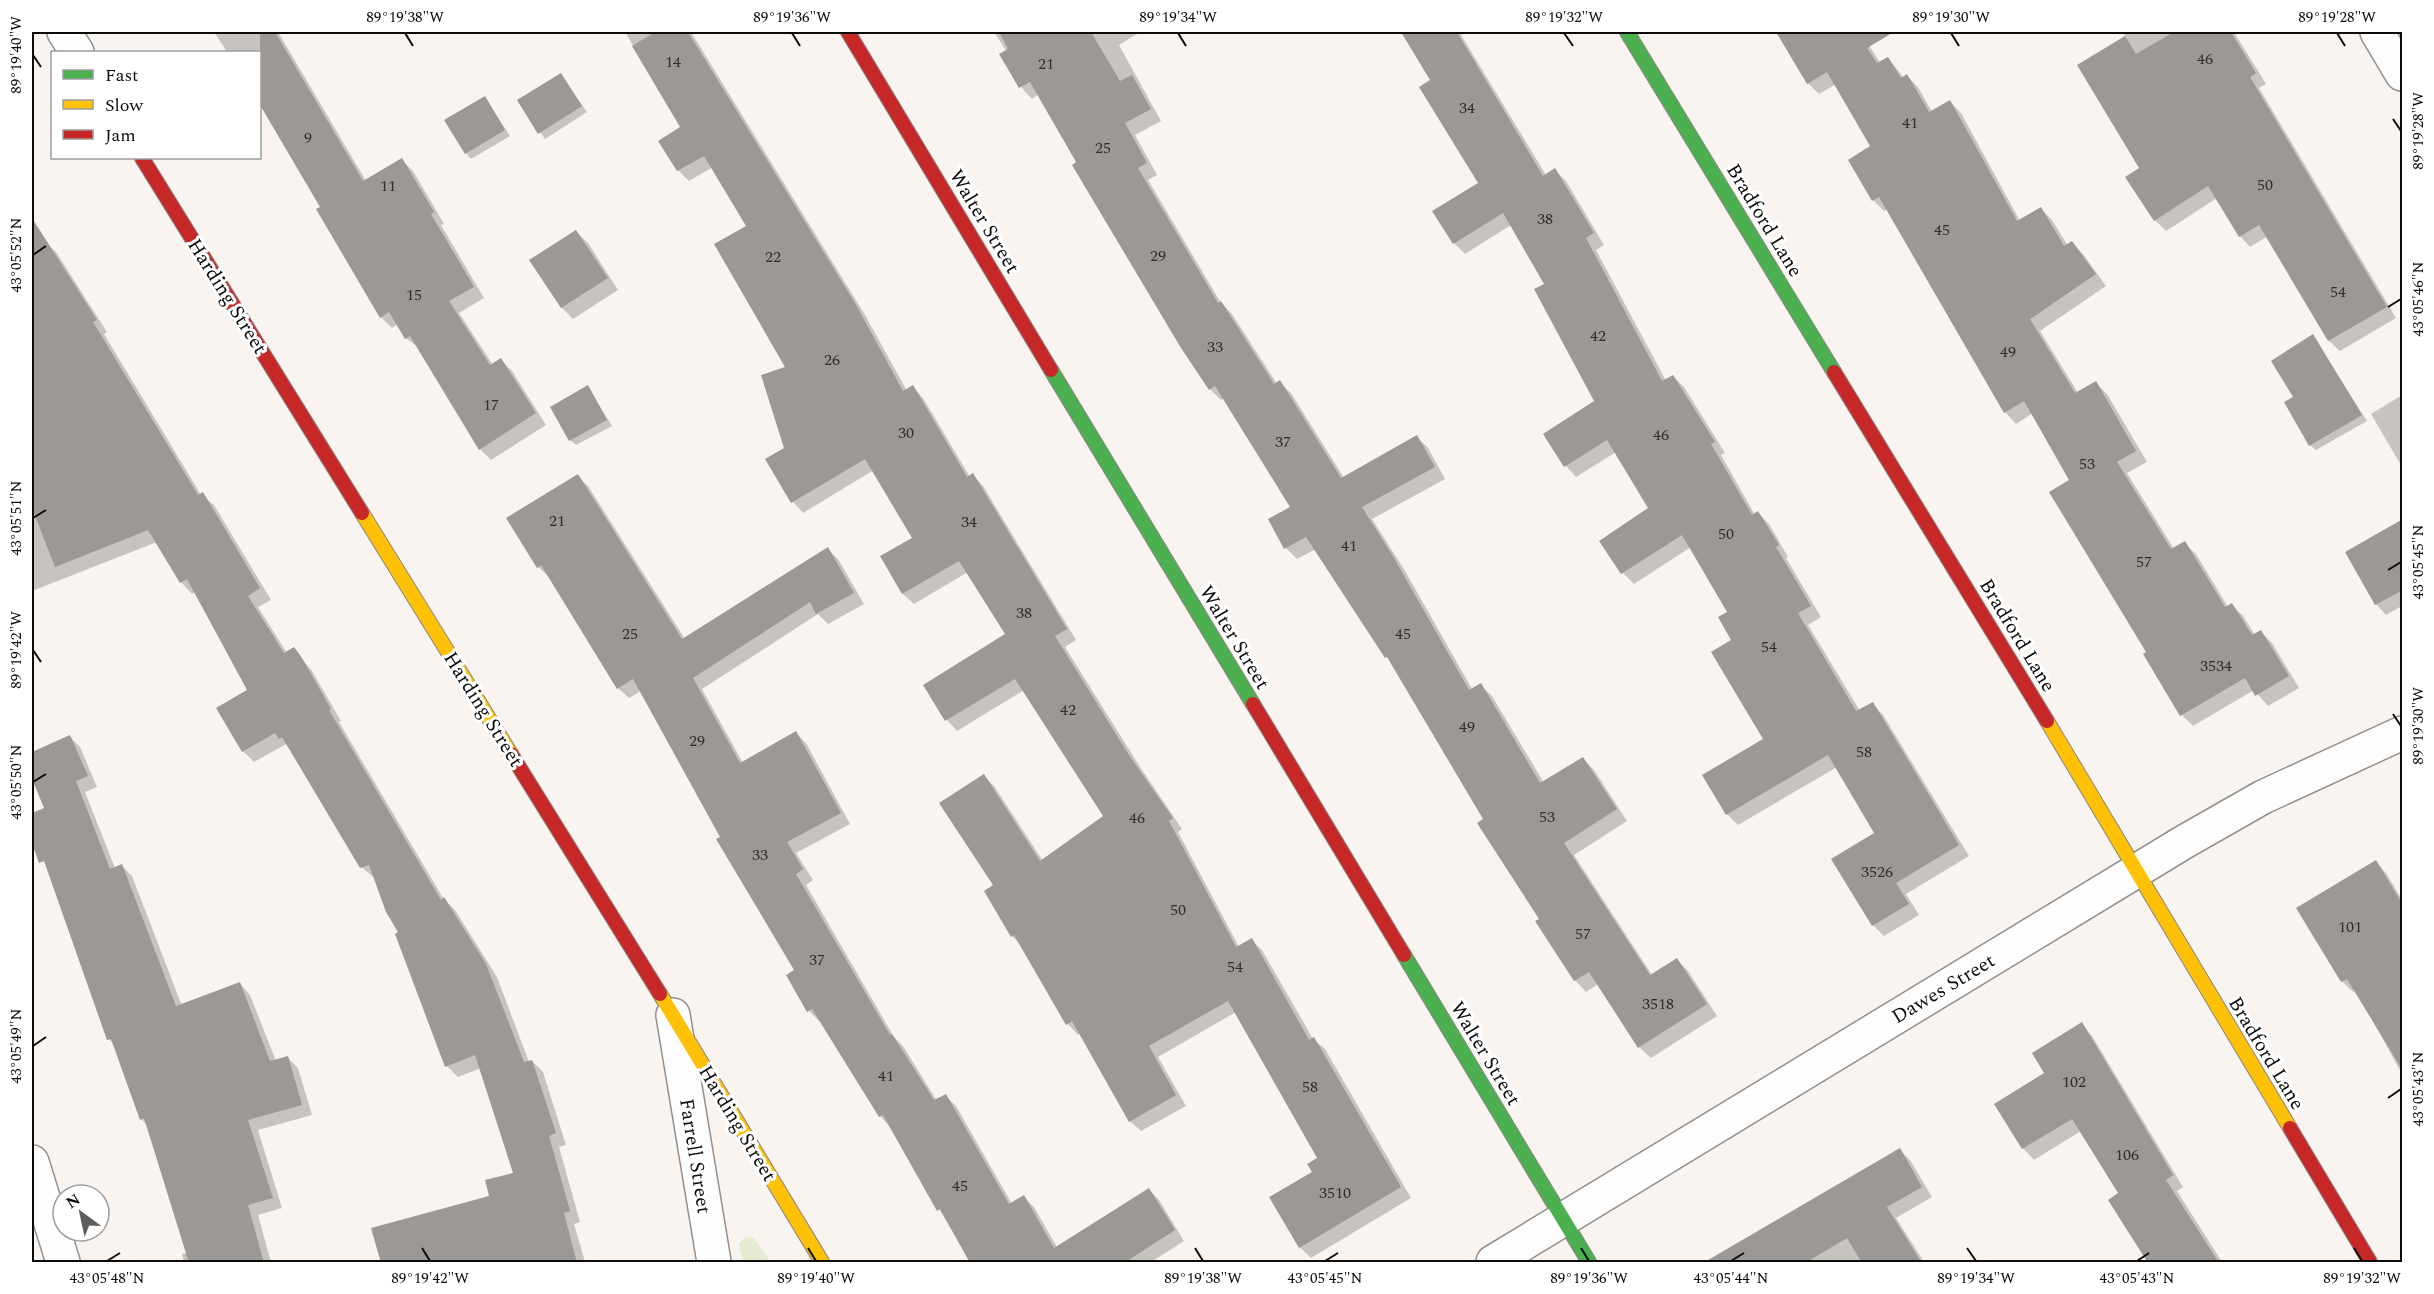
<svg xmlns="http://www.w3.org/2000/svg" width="2434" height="1294" viewBox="0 0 2434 1294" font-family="Spectral,serif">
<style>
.green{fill:#e7ebd1}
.shadow{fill:#0003}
.building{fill:#9c9895}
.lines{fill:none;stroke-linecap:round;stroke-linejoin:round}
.street-casing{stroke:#92908e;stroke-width:36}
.fast-casing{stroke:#898784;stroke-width:16}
.slow-casing{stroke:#898784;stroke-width:16}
.jam-casing{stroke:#898784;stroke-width:16}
.street{stroke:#fefdfd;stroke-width:33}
.fast{stroke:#4caf50;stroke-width:14}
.slow{stroke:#ffc107;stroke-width:14}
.jam{stroke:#c62828;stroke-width:14}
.ticks{fill:none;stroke:#0b0b0b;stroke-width:2}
.labels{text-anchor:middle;stroke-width:6;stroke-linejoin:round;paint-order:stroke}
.number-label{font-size:16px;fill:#2f2e2e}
.street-label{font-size:20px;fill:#0b0b0b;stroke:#fff}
.neatline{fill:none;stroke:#0b0b0b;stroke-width:2}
.ticks-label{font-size:15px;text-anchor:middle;fill:#0b0b0b}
</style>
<rect width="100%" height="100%" fill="#f9f4ef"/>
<path class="green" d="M745 1237 754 1238 771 1262H743L739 1244Z"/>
<path class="shadow" d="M214 32H278L366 181 402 160 413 171 444 224 441 225 484 298 459 313 493 365 501 360 512 371 546 425 491 460 480 449 419 348 406 338 398 324 392 328 381 317 322 208 260 102V52H227Z
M625 32H691L865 315 907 391 913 387 923 398 970 477 973 475 983 486 1076 640 1065 647 1140 767 1182 829 1178 832 1239 947 1251 940 1262 950 1313 1039 1325 1049 1411 1198 1311 1258 1300 1247 1319 1158 1236 1012 1158 1057 1186 1106 1141 1131 1130 1121 1081 1033 1078 1035 1068 1024 1022 946 1012 936 995 886 984 776 994 786 1043 861 1105 816 1024 690 957 731 947 720 925 686 1007 635 968 572 914 604 903 594 882 557 914 538 874 470 803 513 793 502 767 460 785 449 787 368 748 226 713 167 689 181 678 170 682 128Z
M994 32H1140L1119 45 1161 121 1135 135 1157 175 1148 180 1221 303 1232 314 1277 384 1279 382 1291 393 1344 478 1417 437 1428 448 1445 479 1372 519 1405 571 1472 689 1480 685 1492 696 1544 783 1583 759 1594 770 1627 821 1574 855 1652 975 1677 960 1688 971 1717 1016 1651 1058 1639 1047 1598 984 1586 992 1575 980 1485 819 1393 663 1316 549 1297 559 1286 548 1292 507 1224 398 1221 400 1210 389 1039 94 1032 99 1021 87 1001 55 1007 52Z
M1403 32H1467L1461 35 1546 175 1555 170 1566 181 1604 245 1596 250 1666 381 1673 376 1684 387 1725 453 1721 455 1755 515 1758 513 1769 524 1788 557 1786 558 1821 617 1808 625 1860 711 1872 704 1883 715 1969 856 1906 894 1919 915 1884 936 1873 925 1876 833 1837 767 1738 825 1727 814 1765 740 1733 640 1729 612 1691 547 1634 584 1623 573 1601 542 1650 509 1616 452 1576 477 1566 466 1545 435 1596 402 1546 284 1511 225 1465 254 1454 243 1434 212 1480 183 1432 81Z
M1778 32H1861L1880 63 1888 58 1904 78 1907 76 1918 87 1932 112 1950 102 1961 113 2020 221 2041 209 2052 220 2068 246 2072 243 2083 254 2106 286 2040 331 2078 393 2096 383 2107 394 2147 462 2127 473 2174 549 2184 543 2196 554 2228 607 2232 605 2243 616 2255 635 2261 632 2272 643 2299 688 2268 706 2254 690 2193 726 2182 715 2145 654 2149 653 2071 480 2033 413 2016 424 2005 412 1888 209 1884 211 1873 200 1872 147 1836 84 1819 94 1808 83Z
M2122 32H2234L2266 84 2259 88 2396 318 2340 351 2329 341 2268 236 2250 247 2240 236 2217 198 2166 231 2155 220 2141 168 2126 37Z
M561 75 587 112 545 139 519 101Z
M485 97 510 136 471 159 466 153Z
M576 232 588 243 618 290 573 319 562 308 532 261Z
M32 241H44L56 252 107 332 104 334 201 495 214 505 271 600 258 607 287 653 293 649 312 671 341 721 339 722 443 898 455 910 497 977 529 1062 532 1061 543 1072 566 1145 559 1147 580 1222 574 1224 585 1262H382L491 1197 514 1174 481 1068 458 1077 447 1066 400 933 375 878 361 867 291 750 286 744 254 762 243 751 249 690 195 592 192 594 181 582 157 542 32 591V438L56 426 32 385Z
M2313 336 2367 421 2316 450 2310 445 2295 398Z
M588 387 612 426 576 445 570 440Z
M2402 395V467L2371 414Z
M577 476 588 486 685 639 827 549 838 559 864 604 828 624 818 614 702 689 743 763 796 733 806 743 850 824 796 853 813 880 806 885 894 1037 903 1046 937 1101 946 1096 956 1106 1012 1204 1024 1197 1034 1207 1057 1247 1149 1190 1159 1200 1184 1241 1151 1262H971L890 1127 880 1116 821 1020 819 1021 809 1011 796 971 641 691 629 698 618 688 549 577 538 567Z
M2402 521V606L2386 615 2376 604Z
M70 737 80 747 97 787 85 792 115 868 122 866 132 876 182 1006 240 984 250 995 276 1061 288 1058 298 1068 312 1115 258 1130 282 1208 258 1215 271 1262H184L182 1254 187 1253 148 1126 141 1119 115 1046 109 1039 32 823V814L46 809 32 775V754Z
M2376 862 2386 873 2402 900V1074L2356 990 2353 992 2342 981Z
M2081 1024 2092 1036 2183 1187 2177 1191 2222 1262H2150L2120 1194 2081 1131 2034 1160 2023 1148 1996 1104 2046 1074Z
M1900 1150 1910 1160 1932 1197 1896 1218 1924 1262H1736Z"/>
<path class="building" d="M260 32H275L363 181 402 158 434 212 431 214 474 287 449 301 490 365 501 358 536 413 479 450 410 336 405 339 389 312 380 318 316 209 320 207 260 105Z
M655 32H688L855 303 903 391 913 385 967 477 973 473 1067 629 1055 636 1129 755 1173 818 1169 821 1236 947 1252 938 1309 1040 1314 1037 1401 1187 1299 1248 1269 1197 1312 1172 1307 1164 1317 1158 1228 1001 1149 1046 1176 1095 1129 1122 1072 1021 1066 1025 1014 935 1011 937 984 891 993 885 939 803 984 774 1040 861 1103 816 1015 679 945 721 923 685 1005 634 959 561 902 594 880 556 912 538 865 459 791 503 765 459 784 448 761 375 785 367 714 244 746 226 704 156 677 171 658 141 680 127 632 46Z
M999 32H1091L1120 81 1132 75 1151 109 1125 123 1147 163 1138 168 1218 303 1221 301 1274 384 1280 380 1341 478 1417 435 1435 467 1362 507 1394 558 1469 690 1481 683 1540 783 1583 757 1617 809 1564 843 1650 975 1677 958 1707 1004 1638 1048 1589 972 1574 981 1535 921 1539 919 1477 823 1483 819 1387 657 1385 658 1306 537 1284 549 1268 519 1290 507 1215 386 1209 390 1181 348 1072 165 1076 162 1030 82 1019 88 999 54 1008 49Z
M1401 32H1457L1543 176 1555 168 1594 233 1586 238 1662 381 1673 375 1715 442 1711 444 1752 515 1758 511 1779 545 1776 547 1811 606 1798 613 1856 711 1873 702 1959 845 1896 883 1909 904 1872 926 1831 859 1874 833 1828 755 1726 815 1702 775 1763 739 1711 652 1731 640 1718 617 1727 612 1682 535 1621 574 1599 541 1648 508 1607 440 1564 467 1543 434 1594 401 1534 289 1544 284 1503 213 1453 244 1432 211 1478 183 1419 87 1430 80Z
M1776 32H1894L1867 48 1877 63 1888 57 1901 78 1907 74 1929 112 1950 100 2017 221 2041 207 2064 246 2072 241 2096 274 2030 319 2075 393 2096 381 2136 451 2117 462 2171 549 2185 541 2225 607 2232 603 2252 635 2261 630 2289 676 2255 696 2245 678 2180 716 2143 654 2146 652 2049 492 2069 480 2024 401 2004 413 1879 197 1872 201 1848 160 1870 146 1827 72 1807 84Z
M2174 32H2231L2256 73 2250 77 2387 307 2328 341 2259 225 2239 237 2208 186 2154 221 2125 177 2139 168 2077 65 2125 36 2136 54Z
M561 73 582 106 538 134 517 100Z
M485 96 505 130 465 154 444 120Z
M32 218 97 320 93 322 198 495 203 492 260 588 248 596 284 653 294 647 302 658 331 709 329 710 441 900 444 897 486 964 524 1062 532 1060 556 1133 549 1136 570 1211 564 1213 577 1263H381L371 1228 489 1196 485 1180 513 1173 475 1055 445 1067 395 934 398 932 386 912 369 865 360 868 282 737 279 739 275 733 242 752 216 708 247 690 187 579 180 583 148 530 55 567 32 508Z
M576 230 608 278 561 308 529 260Z
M2313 334 2362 415 2309 446 2284 402 2293 397 2271 361Z
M588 385 607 420 569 441 550 407Z
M578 474 682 639 828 547 854 593 816 614 810 602 693 678 740 763 796 731 841 813 787 842 803 869 796 874 890 1035 892 1034 934 1100 946 1094 1009 1204 1024 1195 1054 1248 1149 1188 1175 1230 1124 1263H970L940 1209 937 1211 883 1115 879 1117 812 1009 807 1012 786 975 794 970 716 839 720 837 633 679 617 689 541 565 537 568 506 518Z
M2403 519V590L2375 605 2345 552Z
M70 735 88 776 76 781 110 869 122 864 176 1006 240 982 270 1061 288 1056 302 1105 248 1120 273 1198 248 1205 264 1263H189L144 1118 140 1120 111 1039 107 1040 44 861 39 863 32 843V813L44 808 32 779V752Z
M2376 860 2403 905V1071L2347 979 2341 982 2296 908Z
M2082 1022 2173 1175 2166 1180 2219 1263H2148L2108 1200 2118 1193 2072 1119 2022 1149 1994 1104 2044 1073 2032 1053Z
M1900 1148 1922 1187 1887 1207 1922 1263H1862L1847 1238 1805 1263H1703Z"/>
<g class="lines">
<g class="street-casing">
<path id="street" d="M64 32 77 52
M2377 32 2402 74
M673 1015 714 1262
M32 1162 63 1262
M1493 1262 2184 842 2263 797 2402 733"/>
</g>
<g class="fast-casing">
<path id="fast" d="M1627 32 1834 372
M1051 370 1253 704
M1404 955 1589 1262"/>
</g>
<g class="slow-casing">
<path id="slow" d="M362 513 511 754
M2047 721 2290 1128
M660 994 822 1262"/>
</g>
<g class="jam-casing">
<path id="jam" d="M848 32 1051 370
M142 158 362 513
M1834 372 2047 721
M1253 704 1404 955
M511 754 660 994
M2290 1128 2370 1262"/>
</g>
<use href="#street" class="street"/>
<use href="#fast" class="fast"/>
<use href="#slow" class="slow"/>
<use href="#jam" class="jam"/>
</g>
<path class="ticks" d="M405 33 413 46M792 33 800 46M1178 33 1186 46M1564 33 1573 46M1951 33 1959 46M2337 33 2345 46M33 55 41 67M2393 119 2401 131M33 255 46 246M2388 307 2401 299M33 518 46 510M2388 570 2401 562M33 650 41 662M2393 714 2401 726M33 782 46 774M33 1046 46 1037M2388 1098 2401 1089M422 1248 430 1261M808 1248 816 1261M1195 1248 1203 1261M1581 1248 1589 1261M1967 1248 1976 1261M2354 1248 2362 1261M107 1261 120 1253M1325 1261 1338 1253M1731 1261 1744 1253M2137 1261 2149 1253"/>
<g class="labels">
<g class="number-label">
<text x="2205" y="64">46</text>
<text x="673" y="67">14</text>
<text x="1046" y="69">21</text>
<text x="1467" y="113">34</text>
<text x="1910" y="128">41</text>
<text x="308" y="143">9</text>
<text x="1103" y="153">25</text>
<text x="2265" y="190">50</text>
<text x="388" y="191">11</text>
<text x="1545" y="224">38</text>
<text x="1942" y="235">45</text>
<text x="1158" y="261">29</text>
<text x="773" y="262">22</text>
<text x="2338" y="297">54</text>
<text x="414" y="300">15</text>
<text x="1598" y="341">42</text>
<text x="1215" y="352">33</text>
<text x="2008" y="357">49</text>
<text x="832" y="365">26</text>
<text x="491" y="410">17</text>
<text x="906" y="438">30</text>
<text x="1661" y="440">46</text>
<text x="1283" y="447">37</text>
<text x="2087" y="469">53</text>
<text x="557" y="526">21</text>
<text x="969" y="527">34</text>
<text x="1726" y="539">50</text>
<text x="1349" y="551">41</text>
<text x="2144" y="567">57</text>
<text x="1024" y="618">38</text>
<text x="630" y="639">25</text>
<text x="1403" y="639">45</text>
<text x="1769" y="652">54</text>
<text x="2216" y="671">3534</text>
<text x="1068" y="715">42</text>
<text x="1467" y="732">49</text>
<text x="697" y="746">29</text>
<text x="1864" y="757">58</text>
<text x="1547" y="822">53</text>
<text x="1137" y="823">46</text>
<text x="760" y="860">33</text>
<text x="1877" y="877">3526</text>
<text x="1178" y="915">50</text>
<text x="2350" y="932">101</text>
<text x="1583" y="939">57</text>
<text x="817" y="965">37</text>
<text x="1235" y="972">54</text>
<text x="1658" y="1009">3518</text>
<text x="886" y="1081">41</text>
<text x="2074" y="1087">102</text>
<text x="1310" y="1092">58</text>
<text x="2127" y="1160">106</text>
<text x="960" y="1191">45</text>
<text x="1335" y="1198">3510</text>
</g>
<g class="street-label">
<text transform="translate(1765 220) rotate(59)" y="7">Bradford Lane</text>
<text transform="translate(985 221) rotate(59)" y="7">Walter Street</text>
<text transform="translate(228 296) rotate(58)" y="7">Harding Street</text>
<text transform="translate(2018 635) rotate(59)" y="7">Bradford Lane</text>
<text transform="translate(1235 637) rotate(59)" y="7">Walter Street</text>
<text transform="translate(484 709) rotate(58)" y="7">Harding Street</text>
<text transform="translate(1943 988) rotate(-31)" y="7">Dawes Street</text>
<text transform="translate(1486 1053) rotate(59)" y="7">Walter Street</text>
<text transform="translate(2267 1053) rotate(59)" y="7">Bradford Lane</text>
<text transform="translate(738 1123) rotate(59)" y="7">Harding Street</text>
<text transform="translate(696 1156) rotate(81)" y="7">Farrell Street</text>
</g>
</g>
<rect width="2434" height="1294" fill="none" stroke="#ffffff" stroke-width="66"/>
<rect x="51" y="51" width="210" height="108" fill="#ffffff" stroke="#9d9d9d" stroke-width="1.5"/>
<rect x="63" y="70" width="30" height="9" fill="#4caf50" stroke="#9d9d9d" stroke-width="1.5"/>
<text x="105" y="81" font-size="18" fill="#0b0b0b">Fast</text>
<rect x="63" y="100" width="30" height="9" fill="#ffc107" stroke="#9d9d9d" stroke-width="1.5"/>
<text x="105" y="111" font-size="18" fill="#0b0b0b">Slow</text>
<rect x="63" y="130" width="30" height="9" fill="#c62828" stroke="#9d9d9d" stroke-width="1.5"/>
<text x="105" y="141" font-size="18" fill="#0b0b0b">Jam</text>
<g transform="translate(81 1213) rotate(327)"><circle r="28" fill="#ffffff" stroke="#9d9d9d" stroke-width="1.5"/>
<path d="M0-4.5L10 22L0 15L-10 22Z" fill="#5e5d5b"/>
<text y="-9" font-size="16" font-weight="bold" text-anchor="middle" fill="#0b0b0b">N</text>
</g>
<rect x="33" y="33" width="2368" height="1228" class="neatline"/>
<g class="ticks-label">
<text x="405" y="22">89°19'38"W</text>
<text x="792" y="22">89°19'36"W</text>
<text x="1178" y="22">89°19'34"W</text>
<text x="1564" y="22">89°19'32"W</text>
<text x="1951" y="22">89°19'30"W</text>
<text x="2337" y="22">89°19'28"W</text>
<text transform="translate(16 55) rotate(-90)" y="5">89°19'40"W</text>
<text transform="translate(2418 131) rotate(-90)" y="5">89°19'28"W</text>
<text transform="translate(16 255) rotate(-90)" y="5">43°05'52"N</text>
<text transform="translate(2418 299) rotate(-90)" y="5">43°05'46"N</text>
<text transform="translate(16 518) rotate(-90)" y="5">43°05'51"N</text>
<text transform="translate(2418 562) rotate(-90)" y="5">43°05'45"N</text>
<text transform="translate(16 650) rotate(-90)" y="5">89°19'42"W</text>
<text transform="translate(2418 726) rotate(-90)" y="5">89°19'30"W</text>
<text transform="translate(16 782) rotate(-90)" y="5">43°05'50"N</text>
<text transform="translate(16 1046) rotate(-90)" y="5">43°05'49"N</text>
<text transform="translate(2418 1089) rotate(-90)" y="5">43°05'43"N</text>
<text x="107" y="1283">43°05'48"N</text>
<text x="430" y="1283">89°19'42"W</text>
<text x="816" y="1283">89°19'40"W</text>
<text x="1203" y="1283">89°19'38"W</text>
<text x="1325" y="1283">43°05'45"N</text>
<text x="1589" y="1283">89°19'36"W</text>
<text x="1731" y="1283">43°05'44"N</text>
<text x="1976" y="1283">89°19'34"W</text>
<text x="2137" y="1283">43°05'43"N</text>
<text x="2362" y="1283">89°19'32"W</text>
</g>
</svg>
